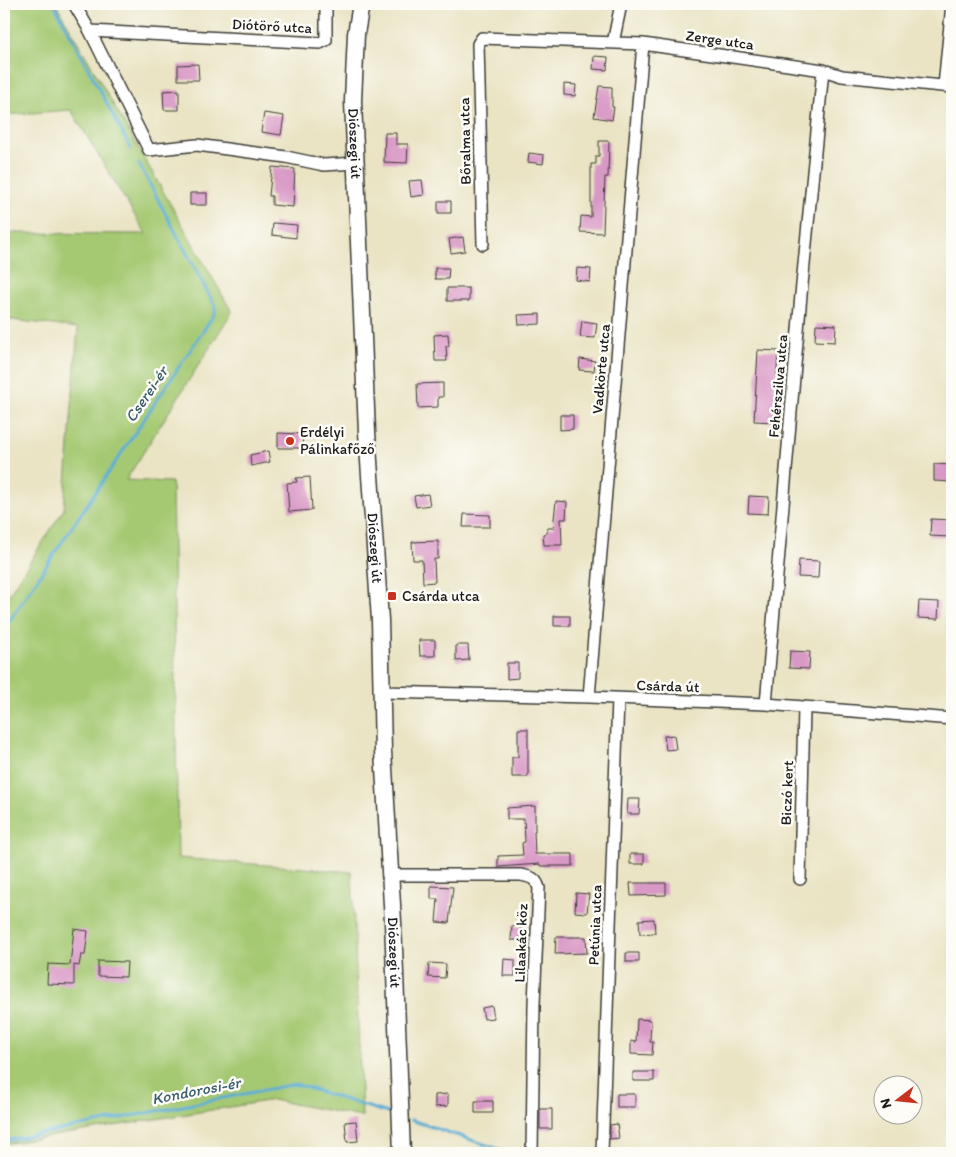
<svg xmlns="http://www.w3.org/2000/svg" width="956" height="1157" viewBox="0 0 956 1157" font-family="Itim,sans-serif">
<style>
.green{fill:#a5c972;stroke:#607247}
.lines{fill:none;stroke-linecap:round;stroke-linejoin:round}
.stream{stroke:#5aadd5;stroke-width:3}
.building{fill:#d999c6}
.street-casing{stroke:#3b3a35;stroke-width:14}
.secondary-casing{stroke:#3b3a35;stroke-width:19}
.street{stroke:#fff;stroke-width:11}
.secondary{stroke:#fff;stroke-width:16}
.poi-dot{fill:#c8321e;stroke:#fdfcf7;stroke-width:2}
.labels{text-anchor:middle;stroke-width:5;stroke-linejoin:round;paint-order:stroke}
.street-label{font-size:15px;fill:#1c1c1c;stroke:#fdfcf7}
.poi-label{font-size:15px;fill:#1c1c1c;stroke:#fdfcf7;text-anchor:start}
.water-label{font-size:16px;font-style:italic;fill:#385d6f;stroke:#fdfcf7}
</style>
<rect width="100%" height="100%" fill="#fdfcf7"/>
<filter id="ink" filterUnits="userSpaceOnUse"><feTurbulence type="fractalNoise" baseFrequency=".02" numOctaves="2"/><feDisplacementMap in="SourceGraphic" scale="10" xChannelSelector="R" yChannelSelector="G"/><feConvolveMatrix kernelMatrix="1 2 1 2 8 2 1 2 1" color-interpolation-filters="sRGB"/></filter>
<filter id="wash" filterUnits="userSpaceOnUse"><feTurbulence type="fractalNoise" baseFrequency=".0096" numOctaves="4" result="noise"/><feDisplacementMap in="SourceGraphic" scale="20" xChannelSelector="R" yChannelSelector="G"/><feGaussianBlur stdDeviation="1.12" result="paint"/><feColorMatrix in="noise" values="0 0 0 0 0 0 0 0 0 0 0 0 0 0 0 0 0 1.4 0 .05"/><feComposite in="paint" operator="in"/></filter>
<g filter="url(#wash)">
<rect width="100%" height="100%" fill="#eae4c5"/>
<path class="green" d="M4 4H56L232 312 126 480 172 482 178 858 352 872 362 1117 273 1100 4 1144V602L64 509 78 328 4 319V224L8 233 146 234 71 110 4 115Z"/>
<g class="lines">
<path class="stream" d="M54 4 131 149
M4 629 215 313V306L139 164
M411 1120 511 1153
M4 1141 295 1084 391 1114"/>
</g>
<g id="blocks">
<path class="building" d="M594 56 608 57 607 70 593 69Z
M198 64 199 80H178V65Z
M564 84 576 85 575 96 564 95Z
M599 86 612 87V107H614L612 120 594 117Z
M179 90V110H164L163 91Z
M264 113 284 116 281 135 261 132Z
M385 133H396V144H408L407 163 384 162Z
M599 141H609L608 177H605L603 233 580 232 581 216 591 217V164H596V156H599Z
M529 153 544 155 543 164 528 162Z
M272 167 295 169 293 207 272 205V196H269Z
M422 180 424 195 411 197 409 181Z
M190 193H207V205H190Z
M438 201H451V213H438Z
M273 223 297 225 296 238 272 235Z
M463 237 465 251 451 253 449 239Z
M435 268H449L448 279H435Z
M577 268 591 269 590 282 576 280Z
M447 288H469V301H447Z
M540 314V324L519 325 518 315Z
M582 321 597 323 595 338 580 337Z
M816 324 836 325 835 342 815 341Z
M448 334 449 346H446L447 361H435L434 335Z
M758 350 778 351 774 422 754 421Z
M580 359 595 361 594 371 579 370Z
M443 383V397H438V407L418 408 417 384Z
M560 415H573V429L560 430Z
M278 433 303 434 302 448H278Z
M268 451 270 462 251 466 250 455Z
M934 464 952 465V482L934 481Z
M310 477 312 510 289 512 287 483 297 482 296 478Z
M428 494 430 505 416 507 414 496Z
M749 496 769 497 768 514 748 513Z
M556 501 567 502 566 519H561L562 545H544L543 534 547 533V528H553Z
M464 514 490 515V527H463Z
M931 519 951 520 950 537 930 536Z
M438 541V559H434L435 582 423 583 422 560H413L412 542Z
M799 560 819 561 818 578 798 577Z
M919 601 939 602 938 619 918 618Z
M554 616H570V626H554Z
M419 640H435V656H420Z
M456 645H468L469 660 456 661Z
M790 651 810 652 809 669 789 668Z
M507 663H518V678L507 679Z
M518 729H528V777H512V757H518Z
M674 735 676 749 666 750 664 736Z
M628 799H640L639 814H627Z
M535 806V831H534L535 854H573V866H540V864L498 867V856L523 855 522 843 525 842 524 819H507V808Z
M630 854H644V864H630Z
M630 883H666V895L631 896Z
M431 886 453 887 449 923 436 922 438 899H431Z
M576 893 589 894 587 913 575 912Z
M654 919 655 933 640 934 639 920Z
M512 926 521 927 520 940H511Z
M74 929 88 931 85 955H81L79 966 74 965V985L47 984 48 964 70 965Z
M556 937H586L587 953 555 954Z
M626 953H639V962H626Z
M504 959 515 960V976H503Z
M98 961 127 962 126 977 98 976Z
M429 963 446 964 445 978 428 977Z
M492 1006 494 1018 484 1019 482 1008Z
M637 1019 651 1020 650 1042H653L652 1055 631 1054V1041L636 1042Z
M633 1072H654V1081H633Z
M448 1094V1106L435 1107V1095Z
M617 1094H635V1107H617Z
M475 1101H493V1113H475Z
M540 1109H552V1129H540Z
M356 1121 358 1141 347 1142 345 1122Z
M617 1124 619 1138 610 1139V1125Z"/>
</g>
</g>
<g filter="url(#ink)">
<use href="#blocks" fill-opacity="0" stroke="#3b3a35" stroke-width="1"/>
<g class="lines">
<g class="street-casing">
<path id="street" d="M74 4 90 31 149 150 197 145 286 157 324 165 356 163
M90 31 320 43 326 40V4
M613 43 621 4
M944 86 952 4
M483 244 478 44 482 38 643 44 823 70 842 76 952 87
M382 692 589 697 766 704 952 719
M589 697 643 44
M766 704 801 295 823 70
M391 875H521C531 877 536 878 539 888L534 1004 532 1153
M800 879 804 708
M602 1153 618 699"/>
</g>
<g class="secondary-casing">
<g id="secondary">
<path id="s1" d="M361 4 356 34 353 101 367 432 380 620 383 751 393 922 402 1153"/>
</g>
</g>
<use href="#street" class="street"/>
<use href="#secondary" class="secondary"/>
</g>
</g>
<g class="poi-dot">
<circle cx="290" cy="441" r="5"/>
<rect x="387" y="591" width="10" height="10" rx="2.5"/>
</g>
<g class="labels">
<g class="street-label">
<text transform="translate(272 26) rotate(3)" y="5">Diótörő utca</text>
<text transform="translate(720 40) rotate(8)" y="5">Zerge utca</text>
<text transform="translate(465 141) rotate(-91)" y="5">Bőralma utca</text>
<text dy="5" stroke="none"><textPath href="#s1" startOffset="140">Diószegi út</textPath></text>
<text transform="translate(601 369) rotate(-85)" y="5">Vadkörte utca</text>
<text transform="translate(778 386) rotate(-85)" y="5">Fehérszilva utca</text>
<text dy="5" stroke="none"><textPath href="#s1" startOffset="545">Diószegi út</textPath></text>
<text transform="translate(668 686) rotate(2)" y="5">Csárda út</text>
<text transform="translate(787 793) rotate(-88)" y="5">Biczó kert</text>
<text transform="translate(595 925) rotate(-88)" y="5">Petúnia utca</text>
<text transform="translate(521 943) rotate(-88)" y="5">Lilaakác köz</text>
<text dy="5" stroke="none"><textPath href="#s1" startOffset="950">Diószegi út</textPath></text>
</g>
<g class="poi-label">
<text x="300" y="437">Erdélyi<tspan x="300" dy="17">Pálinkafőző</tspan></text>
<text x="402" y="601">Csárda utca</text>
</g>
<g class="water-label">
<text transform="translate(146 394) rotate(-56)" y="6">Cserei-ér</text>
<text transform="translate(196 1090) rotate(-11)" y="6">Kondorosi-ér</text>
</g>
</g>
<rect width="956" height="1157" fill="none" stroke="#fdfcf7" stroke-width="20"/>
<g transform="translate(898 1100) rotate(254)"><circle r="24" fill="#fdfcf7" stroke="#a3a29f"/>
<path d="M0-4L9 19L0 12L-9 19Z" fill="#c8321e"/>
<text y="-8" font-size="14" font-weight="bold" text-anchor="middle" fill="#1c1c1c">N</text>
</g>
</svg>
